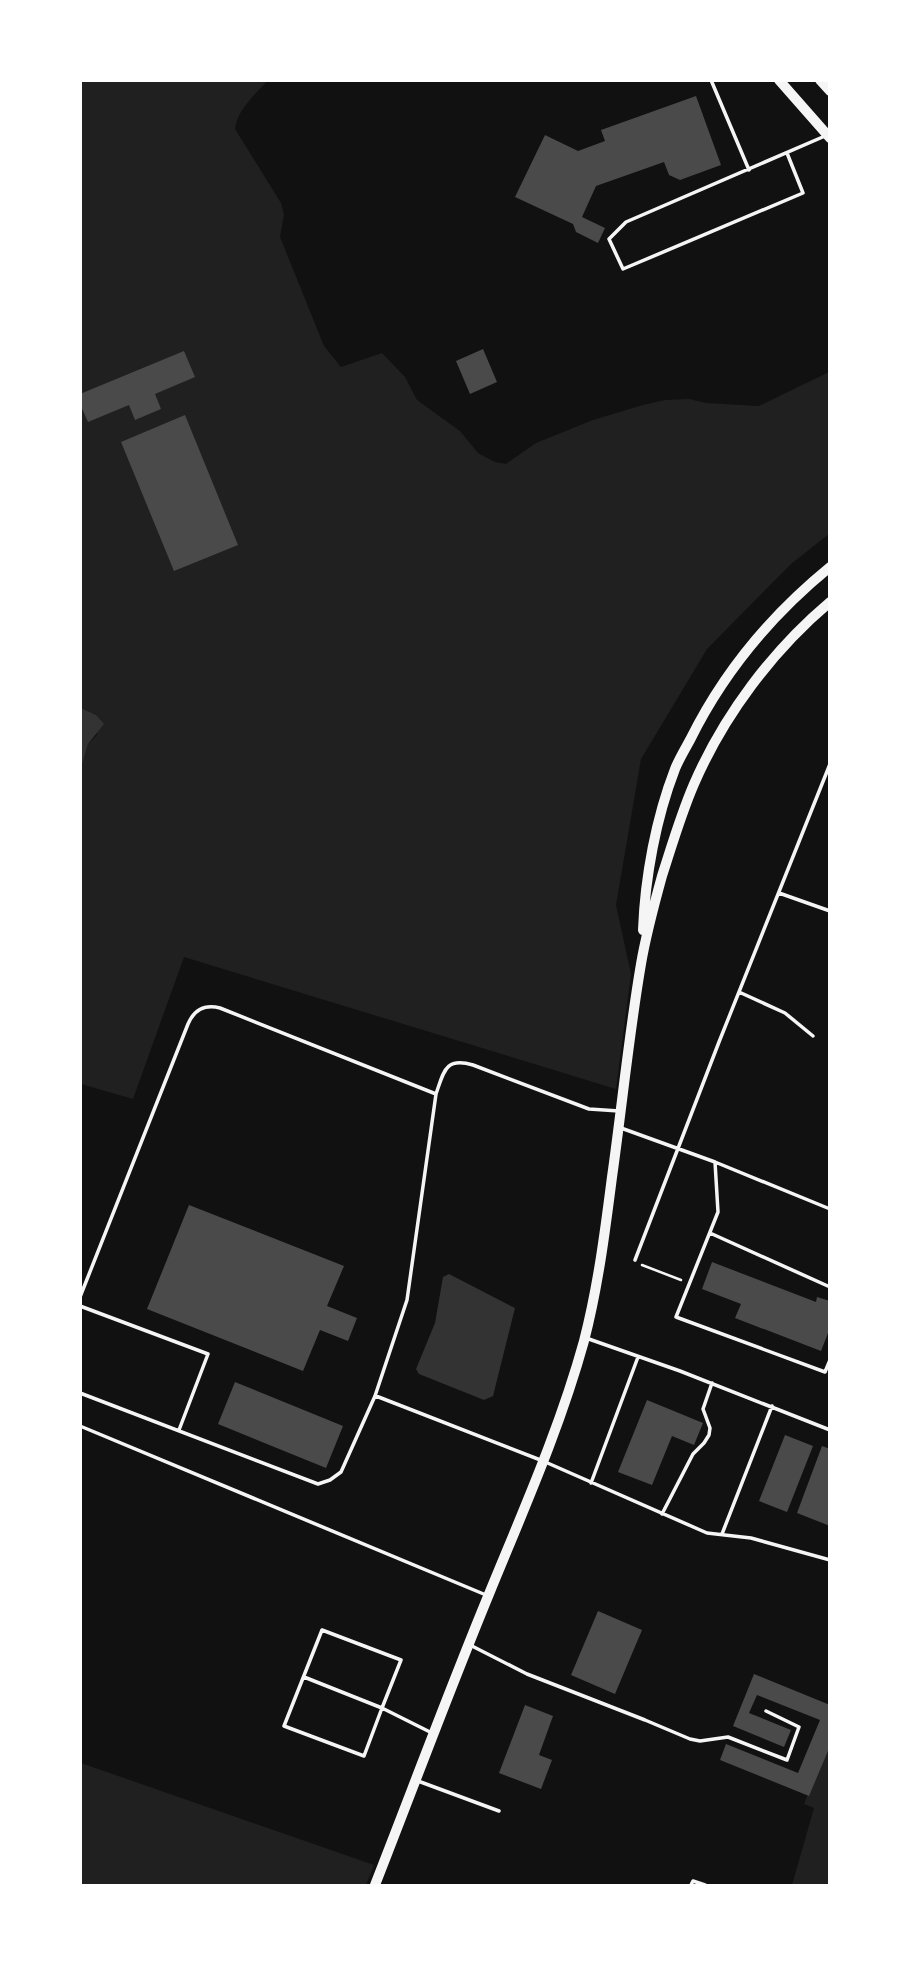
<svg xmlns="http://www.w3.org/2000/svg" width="910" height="1966" viewBox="0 0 910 1966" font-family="'Work Sans',sans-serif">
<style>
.green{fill:#202020}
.water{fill:#333}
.building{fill:#4a4a4a}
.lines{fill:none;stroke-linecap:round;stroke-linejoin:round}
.path{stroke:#f5f5f5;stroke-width:2.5}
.service{stroke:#f5f5f5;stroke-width:3.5}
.secondary{stroke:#f5f5f5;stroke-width:10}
</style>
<rect width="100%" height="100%" fill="#111"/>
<path class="green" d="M81 81H267C255 95 237 110 235 129L281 203 284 215 280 237 324 346 341 367 382 353 405 377 417 400 460 431 478 453 495 462 506 464 536 443 593 420 643 405 665 400 689 399 706 403 759 406 829 372V534L791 564 707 649 641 759 616 905 631 974 616 1089 184 957 133 1099 81 1084V768L88 744 97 735 96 715 81 708Z
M829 1743V1885H792L814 1808 804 1804Z
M81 1763 374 1865 366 1885H81Z"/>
<path class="water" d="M81 708 96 715 104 724 88 744 81 768Z
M449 1274 515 1308 493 1396 484 1400 419 1374 416 1369 435 1323 443 1277Z"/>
<path class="building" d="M696 96 721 165 680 180 669 175 664 162 596 186 582 217 605 228 598 243 576 232 573 224 515 197 545 135 578 151 605 141 601 130Z
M483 349 497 382 470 394 456 361Z
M184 351 195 377 155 394 161 409 135 420 129 405 88 422 80 404V394Z
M185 415 238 545 174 571 121 442Z
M189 1205 344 1266 327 1306 357 1318 348 1341 320 1330 303 1371 147 1309Z
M712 1262 816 1302 817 1297 830 1301V1328L821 1351 735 1318 741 1304 702 1289Z
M235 1382 343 1426 326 1468 218 1424Z
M647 1400 703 1423 694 1445 672 1436 652 1485 618 1472Z
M785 1435 813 1446 787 1512 759 1501Z
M822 1446 830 1449V1526L797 1513Z
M598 1611 642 1630 615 1694 571 1675Z
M754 1674 830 1705V1746L809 1796 720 1760 726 1744 798 1773 820 1720 757 1695 749 1713 791 1730 784 1747 733 1726Z
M525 1705 553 1716 539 1755 552 1760 541 1789 499 1773Z"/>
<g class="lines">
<path class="path" d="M642 1265 681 1280"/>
<path class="service" d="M711 80 749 170
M787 153 803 193 623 269 609 239 626 222 825 136
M779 893 830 911
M739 992 785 1013 813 1036
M621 1128 715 1162 718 1212 676 1317 825 1372 830 1360
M715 1162 830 1209
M710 1233 830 1287
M635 1260 719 1042 830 764
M80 1297 188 1024C194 1010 204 1004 220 1008L436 1094
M80 1306 208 1354 179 1430
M586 1338 680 1371 830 1430
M80 1393 318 1484 330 1480 341 1472 375 1396 407 1300 436 1094C444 1071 445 1057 473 1065L589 1109 619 1111
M376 1396 543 1461 707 1533 751 1538 830 1560
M80 1426 486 1595
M591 1483 638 1357
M662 1514 693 1454 704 1443 709 1435 710 1428 703 1409 712 1383
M722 1534 772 1406
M470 1645 527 1674 645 1720 690 1739 700 1741 728 1737 787 1760 799 1727 766 1711
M304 1677 382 1708 364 1756 284 1726 322 1630 401 1660 382 1708 432 1733
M418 1781 499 1811
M691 1885 693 1881 705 1885"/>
<path class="secondary" d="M779 80 830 138
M820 80 830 91
M643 930C645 877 656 818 675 769 679 759 685 749 690 740 724 671 770 616 830 567
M375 1885C413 1788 449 1691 489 1594 523 1511 560 1428 584 1341 598 1287 605 1232 612 1177 622 1106 629 1034 641 964 646 934 654 905 662 876 672 845 681 814 694 784 724 715 772 651 830 602"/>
</g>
<rect width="910" height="1966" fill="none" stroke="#ffffff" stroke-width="164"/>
</svg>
